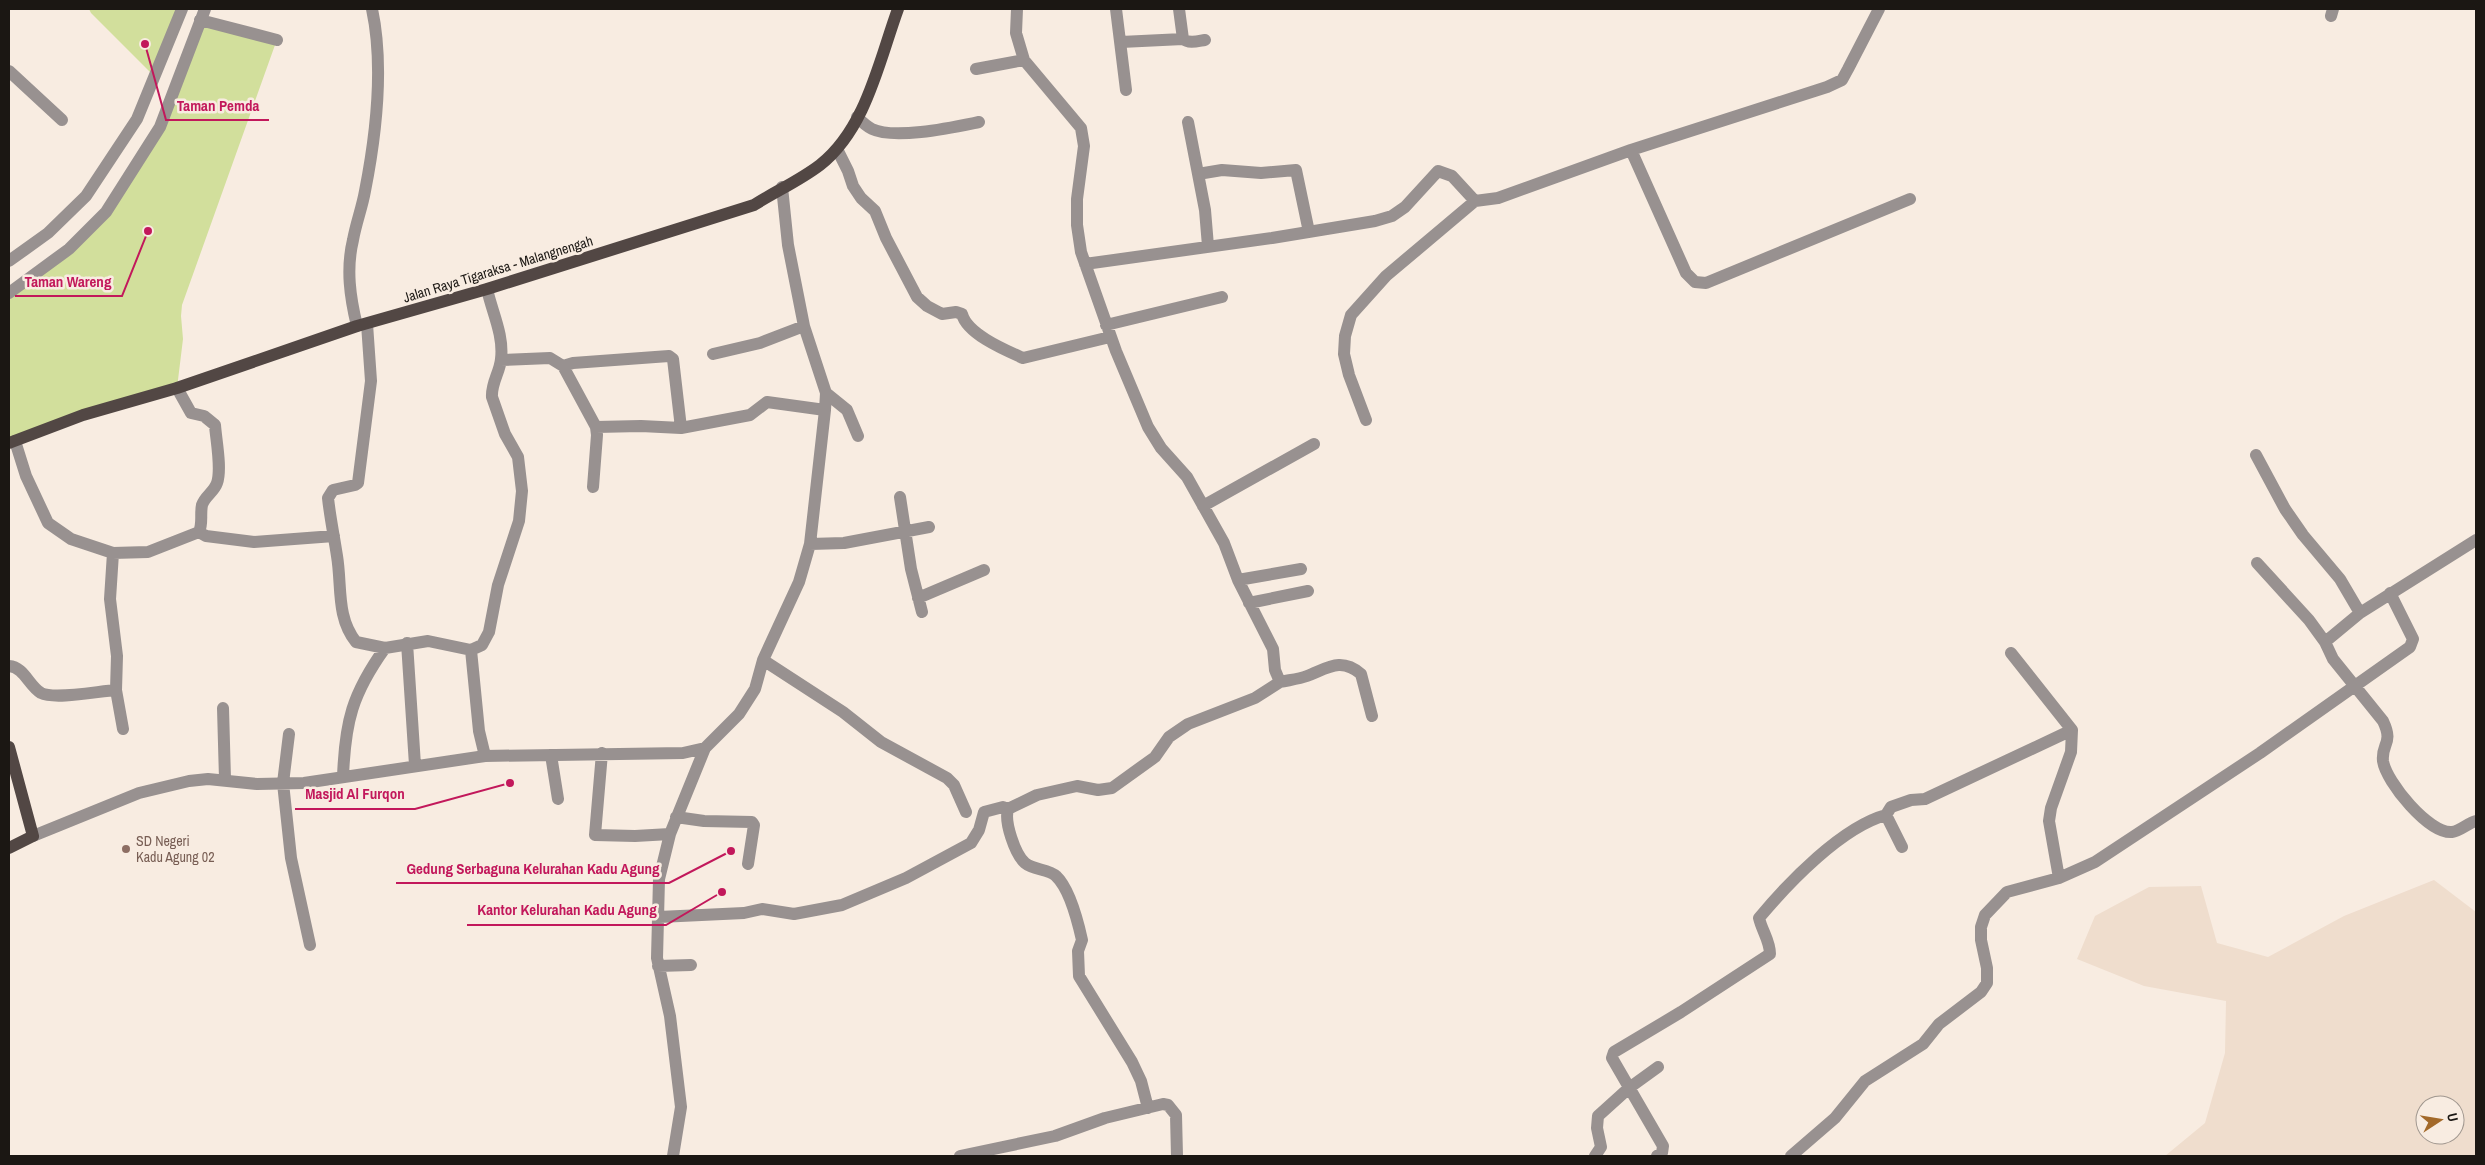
<svg xmlns="http://www.w3.org/2000/svg" width="2485" height="1165" viewBox="0 0 2485 1165" font-family="'Archivo Narrow',sans-serif">
<style>
.built{fill:#efddcd;fill-rule:evenodd}
.green{fill:#d2df9c}
.lines{fill:none;stroke-linecap:round;stroke-linejoin:round}
.minor{stroke:#989190;stroke-width:12}
.primary{stroke:#524744;stroke-width:12}
.education-dot{fill:#8d6e63;stroke:#f8ece1;stroke-width:2}
.labels{text-anchor:middle;stroke-width:5;stroke-linejoin:round;paint-order:stroke}
.street-label{font-size:14px;fill:#1b1713;stroke:#f8ece1}
.education-label{font-size:14px;fill:#785e54;stroke:#f8ece1;text-anchor:start}
.leader{fill:none;stroke:#c2185b;stroke-width:2}
.callout-dot{fill:#c2185b;stroke:#f8ece1;stroke-width:2}
.callout-label{font-size:15px;text-anchor:middle;font-weight:bold;fill:#c2185b;stroke:#f8ece1;stroke-width:5;stroke-linejoin:round;paint-order:stroke}
</style>
<rect width="100%" height="100%" fill="#f8ece1"/>
<path class="built" d="M2434 880 2476 912V1156H2165L2205 1123 2225 1053 2226 1001 2144 986 2077 959 2095 916 2149 887 2201 886 2217 943 2268 957 2344 916ZM2425 1105H2455V1135H2425Z"/>
<path class="green" d="M89 9H182L154 76 91 13Z
M199 23 275 45 182 305 181 316 183 339 177 388 9 443V293L106 212 160 127Z"/>
<g class="lines">
<path class="minor" d="M1017 9 1016 33 1024 60 1081 128 1084 146 1077 199V225L1081 252 1116 351 1148 427 1161 448 1187 477 1224 543 1238 580 1273 649 1275 670 1280 682C1289 680 1299 679 1307 676 1328 668 1341 657 1361 674L1372 716
M1116 9 1126 90
M1179 9 1183 39
M2331 16 2333 9
M200 20 277 40
M1121 42 1183 39C1189 44 1198 41 1205 40
M976 69 1024 60
M9 71 62 120
M857 117C861 121 866 126 872 129 895 140 954 127 979 122
M1188 122 1205 210 1208 246
M837 149 848 171 853 186 861 198 875 211 886 238 917 297 927 306 942 314 956 312 962 314C967 334 1005 350 1023 358L1110 337
M1631 150 1686 273 1695 282 1706 283 1910 199
M1198 174 1222 170 1261 173 1296 170 1309 232
M9 261 48 233 86 196 137 119 182 9
M1085 264 1272 238 1375 221 1392 216 1405 207 1438 171 1452 176 1475 201 1498 198 1631 150 1827 87 1842 80 1848 69 1879 9
M9 293 69 249 106 212 160 127 205 9
M367 324 371 381 358 483 355 485 333 490 328 498C330 517 334 536 337 556 342 586 336 617 356 642L385 648 428 641 471 650
M1106 325 1222 297
M357 326C350 297 346 269 353 240 356 223 362 208 365 191 376 135 384 65 372 9
M713 354 760 343 804 326
M501 360 550 358 563 366 573 363 669 356 673 359 681 428
M563 366 596 427 597 435 593 487
M177 388 191 413 204 416 215 425C216 440 222 469 217 483 214 492 205 496 202 505 200 515 203 523 199 532L206 536 254 542 334 536
M826 393 847 410 858 436
M1366 420 1349 375 1344 354 1345 336 1351 315 1386 276 1475 201
M596 427 641 426 681 428 750 415 767 402 825 410
M15 441 26 476 48 523 71 539 113 553 110 599 117 656 116 690 123 729
M2256 455 2285 509 2303 535 2340 579 2360 613 2476 540
M900 497 911 569 922 612
M1203 506 1314 444
M810 544 844 543 929 527
M113 553 148 552 199 532
M2257 563 2309 620 2325 642 2333 659 2383 721C2394 744 2381 743 2383 761 2386 782 2429 834 2452 832 2460 831 2468 823 2476 821
M1238 580 1301 569
M918 598 984 570
M1249 603 1308 591
M2325 642 2360 613
M407 643 415 765
M2011 653 2072 730 2071 752 2051 808 2049 821 2059 878
M763 660 843 712 881 742 947 778 954 785 966 812
M9 666C24 667 29 686 41 693 55 700 99 691 116 690
M223 708 225 779
M289 734 283 783 291 858 310 945
M602 753 595 835 635 836 670 834
M551 755 558 799
M485 756 479 731 471 650 482 645 489 632 498 585 519 521 522 491 518 457 505 434 492 397C491 383 500 372 501 359 504 335 492 312 487 289
M343 777C345 722 352 694 385 648
M676 817 704 821 752 822 754 825 748 864
M33 836 139 793 189 781 208 779 257 784 304 783 485 756 683 753 705 748
M1902 847 1886 815 1891 807 1911 800 1925 799 2072 730
M659 917 744 913 762 909 794 914 842 905 906 878 971 843 979 830 984 812 1003 807 1008 809
M658 966 691 965
M1148 1108 1141 1081 1132 1062 1079 976 1078 951 1082 940C1078 922 1070 889 1056 876 1049 869 1033 870 1025 863 1015 854 1004 822 1008 809L1037 795 1077 786 1098 790 1112 788 1155 757 1169 737 1188 724 1255 698 1280 682
M673 1156 681 1107 670 1016 657 958 659 879 670 834 705 748 739 714 755 689 763 660 799 582 810 544 825 410 826 393 804 326 788 245 782 187
M960 1156 1055 1136 1105 1118 1163 1104 1168 1105 1176 1115 1177 1156
M1595 1156 1601 1147 1597 1128 1598 1116 1629 1088 1658 1067
M1657 1156 1662 1153 1663 1146 1612 1058 1614 1052 1681 1012 1770 954C1770 941 1762 931 1759 918 1789 882 1842 827 1886 815
M1791 1156 1835 1118 1865 1081 1923 1044 1939 1024 1981 992 1987 983V968L1981 940V927L1985 915 2007 892 2059 878 2095 862 2260 753 2410 647 2413 639 2390 593"/>
<path class="primary" d="M9 443 83 415 177 388 357 326 487 289 754 205C776 191 799 181 820 165 866 129 879 61 898 9
M9 747 33 836 9 848"/>
</g>
<circle class="education-dot" cx="126" cy="849" r="5"/>
<g class="labels">
<g class="street-label">
<text transform="translate(498 269) rotate(-17)" y="5">Jalan Raya Tigaraksa - Malangnengah</text>
</g>
<g class="education-label">
<text x="136" y="846">SD Negeri<tspan x="136" dy="16">Kadu Agung 02</tspan></text>
</g>
</g>
<path class="leader" d="M145 44L166 120H269M148 231L122 296H15M510 783L415 809H295M731 851L669 883H396M722 892L666 925H467"/>
<g class="callout-dot">
<circle cx="145" cy="44" r="5"/>
<circle cx="148" cy="231" r="5"/>
<circle cx="510" cy="783" r="5"/>
<circle cx="731" cy="851" r="5"/>
<circle cx="722" cy="892" r="5"/>
</g>
<g class="callout-label">
<text x="218" y="111">Taman Pemda</text>
<text x="68" y="287">Taman Wareng</text>
<text x="355" y="799">Masjid Al Furqon</text>
<text x="533" y="874">Gedung Serbaguna Kelurahan Kadu Agung</text>
<text x="567" y="915">Kantor Kelurahan Kadu Agung</text>
</g>
<rect width="2485" height="1165" fill="none" stroke="#1b1713" stroke-width="20"/>
<g transform="translate(2440 1120) rotate(78)"><circle r="24" fill="#f8ece1" stroke="#a0978f"/>
<path d="M0-4L9 19L0 12L-9 19Z" fill="#a36929"/>
<text y="-8" font-size="14" font-weight="bold" text-anchor="middle" fill="#1b1713">U</text>
</g>
</svg>
